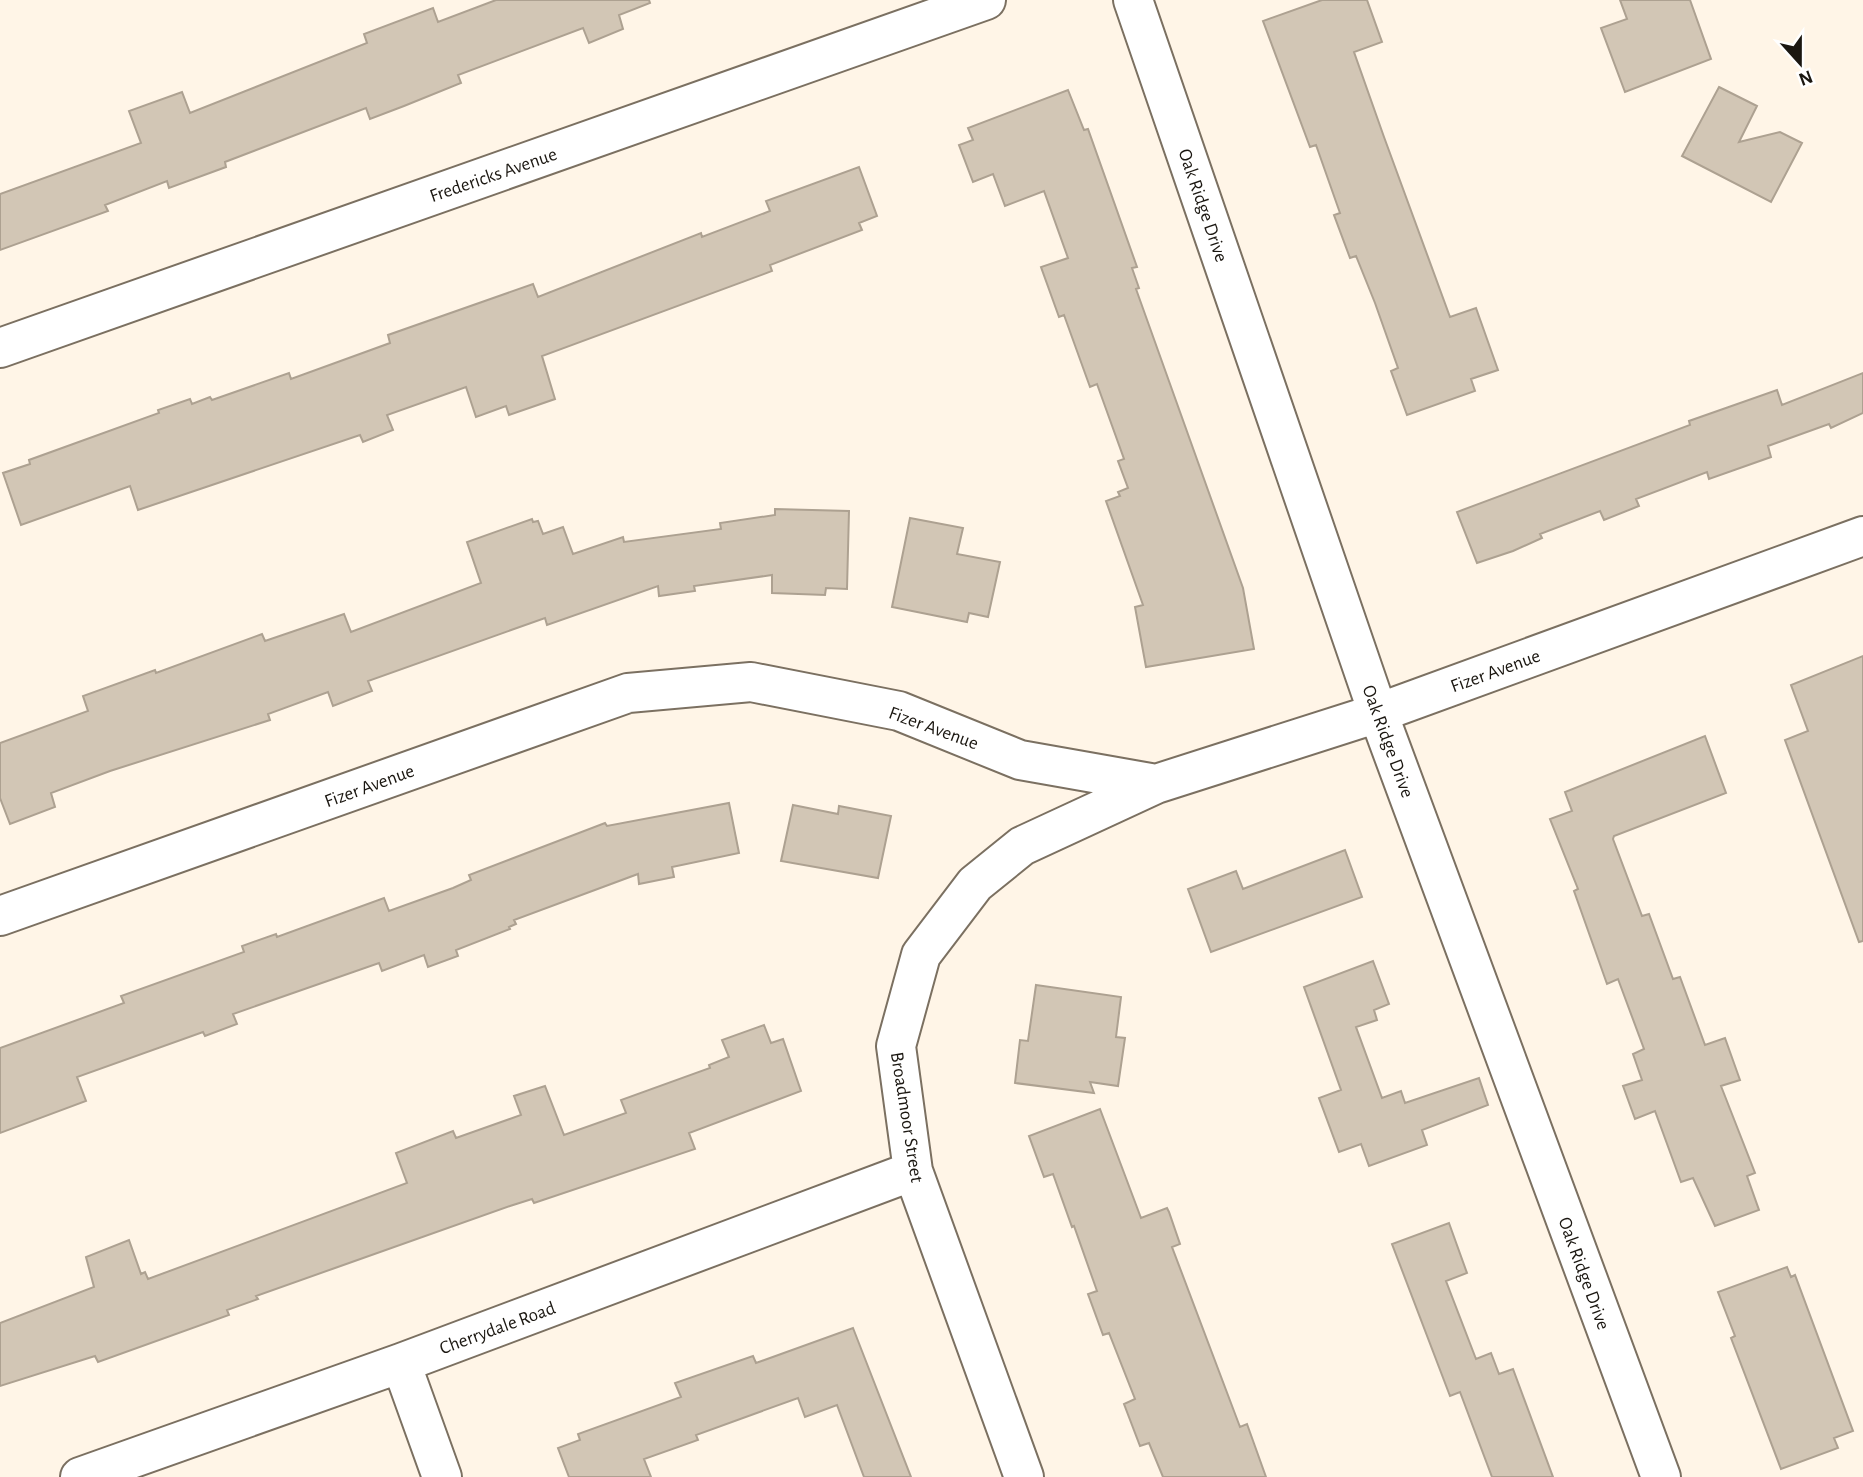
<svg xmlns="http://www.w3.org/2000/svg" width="1863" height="1477" viewBox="0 0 1863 1477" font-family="'Alegreya Sans',sans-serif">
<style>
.building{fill:#d2c6b5;stroke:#ada191;stroke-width:2}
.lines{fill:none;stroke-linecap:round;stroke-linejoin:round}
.minor-casing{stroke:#7b7061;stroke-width:42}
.minor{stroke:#fff;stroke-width:38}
.labels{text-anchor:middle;stroke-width:6;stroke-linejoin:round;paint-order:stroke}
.street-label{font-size:19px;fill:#1b1711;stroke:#fff}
</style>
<rect width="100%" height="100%" fill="#fff5e7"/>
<path class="building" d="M496 0H649L650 3 619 15 623 29 589 43 583 28 458 75 461 83 404 106 370 119 366 108 225 162 226 167 169 188 167 181 105 205 108 211 0 250V194L141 143 129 111 182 92 190 113 367 43 364 34 433 8 438 22Z
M1322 0H1367L1382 42 1354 52 1384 137 1450 317 1476 308 1498 370 1471 379 1475 391 1407 415 1391 371 1398 368 1375 303 1356 256 1350 258 1334 215 1340 213 1316 145 1310 147 1263 21Z
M1620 0H1690L1711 59 1625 92 1601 28 1627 19Z
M1719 87 1757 106 1739 142 1780 132 1802 143 1771 202 1682 156Z
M1068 90 1084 130 1088 129 1137 267 1132 268 1139 288 1136 289 1243 588 1254 649 1146 667 1135 607 1143 605 1106 501 1120 496 1118 492 1128 488 1118 461 1124 459 1097 384 1090 387 1064 315 1059 317 1041 267 1068 258 1044 191 1005 206 993 174 973 182 959 145 973 140 968 128Z
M859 167 877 216 859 223 862 230 770 265 772 271 542 356 555 399 509 415 506 406 476 417 466 387 387 415 393 430 363 442 360 435 138 510 130 486 21 525 3 473 30 464 29 460 159 413 158 410 190 399 192 404 210 397 212 400 289 373 291 379 390 343 388 335 533 284 538 297 701 233 702 237 770 211 766 201Z
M1863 373V413L1831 428 1829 424 1768 446 1771 457 1709 479 1707 472 1636 499 1639 506 1604 520 1600 511 1540 534 1542 538 1513 551 1477 563 1457 512 1690 425 1689 421 1777 390 1782 405Z
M775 509 849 511 847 589 826 588 825 595 772 593V575L694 586 695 591 659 596 658 586 547 625 545 618 368 681 372 691 333 706 328 692 268 714 270 720 110 771 51 793 55 807 10 824 0 798V743L88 711 83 696 155 670 156 673 262 634 265 641 344 614 351 632 481 583 467 542 532 519 533 522 538 521 543 534 563 527 573 554 623 537 624 542 721 529 720 523 775 515Z
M910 518 963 528 957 554 1000 562 988 617 969 613 967 622 892 607Z
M1863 656V941L1859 942 1785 740 1808 731 1791 685Z
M1705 736 1726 793 1614 836 1613 839 1642 916 1649 914 1673 979 1680 977 1705 1045 1725 1038 1740 1080 1721 1086 1755 1173 1747 1176 1759 1210 1715 1226 1693 1178 1681 1182 1655 1111 1635 1119 1623 1086 1642 1080 1633 1054 1644 1049 1618 979 1607 984 1574 891 1578 889 1550 819 1572 811 1565 792Z
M729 803 739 853 672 867 674 877 639 884 638 874 514 920 516 924 509 927 510 929 456 950 458 956 428 967 424 955 382 971 379 963 233 1014 237 1024 205 1036 203 1032 77 1077 86 1101 0 1133V1048L124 1003 121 996 244 952 242 946 276 934 277 937 384 898 389 911 453 888 471 880 469 875 605 823 607 826Z
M793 805 838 814 839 806 891 816 878 878 781 861Z
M1345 850 1362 897 1211 952 1188 889 1236 871 1243 889Z
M1373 961 1389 1004 1374 1010 1377 1020 1356 1027 1382 1098 1401 1091 1405 1103 1479 1078 1488 1105 1422 1130 1427 1145 1369 1166 1361 1144 1339 1152 1319 1098 1341 1090 1304 987Z
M1036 985 1121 997 1116 1037 1125 1038 1118 1086 1090 1082 1094 1093 1015 1083 1020 1040 1028 1041Z
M764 1025 771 1043 783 1039 801 1091 689 1133 695 1149 534 1203 532 1199 510 1206 335 1268 256 1296 258 1299 227 1310 229 1315 98 1362 95 1356 0 1386V1323L94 1287 86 1257 129 1240 141 1274 145 1272 148 1279 407 1183 396 1153 453 1131 456 1138 521 1115 514 1096 545 1086 564 1135 626 1113 621 1100 710 1068 709 1065 729 1057 722 1040Z
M1100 1109 1141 1218 1167 1208 1169 1212 1180 1244 1172 1247 1240 1427 1247 1424 1266 1477H1163L1149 1443 1140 1446 1124 1404 1135 1399 1109 1333 1103 1335 1088 1294 1097 1291 1074 1226 1072 1227 1053 1174 1044 1177 1029 1136Z
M1449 1223 1467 1273 1446 1281 1476 1359 1491 1353 1499 1374 1513 1369 1553 1477H1492L1460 1392 1450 1396 1392 1244Z
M1787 1267 1791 1277 1795 1275 1853 1431 1834 1438 1838 1448 1781 1469 1731 1338 1735 1336 1718 1292Z
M853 1328 911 1477H864L837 1405 805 1417 798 1398 696 1435 698 1440 644 1459 651 1477H569L558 1448 580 1440 578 1434 681 1397 675 1383 753 1356 756 1363Z"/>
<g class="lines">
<g class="minor-casing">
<path id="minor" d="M1133 0 1378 713 1661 1477
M0 348 986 0
M0 916 628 693 751 682 899 711 1020 760 1156 784 1378 713 1863 536
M401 1363 442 1477
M80 1477 401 1363 913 1171
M1024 1477 913 1171 896 1046 921 955 975 884 1022 846 1156 784"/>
</g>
<use href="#minor" class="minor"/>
</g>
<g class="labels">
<g class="street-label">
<text transform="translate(493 174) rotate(-19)" y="7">Fredericks Avenue</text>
<text transform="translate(1204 205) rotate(71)" y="7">Oak Ridge Drive</text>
<text transform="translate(1495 670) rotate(-20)" y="7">Fizer Avenue</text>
<text transform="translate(934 727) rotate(20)" y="7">Fizer Avenue</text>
<text transform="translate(1389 741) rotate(70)" y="7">Oak Ridge Drive</text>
<text transform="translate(369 785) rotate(-20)" y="7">Fizer Avenue</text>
<text transform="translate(908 1117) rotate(81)" y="7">Broadmoor Street</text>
<text transform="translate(1585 1273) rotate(70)" y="7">Oak Ridge Drive</text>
<text transform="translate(497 1327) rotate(-20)" y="7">Cherrydale Road</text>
</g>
</g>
<g transform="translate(1800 63) rotate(159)" stroke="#ffffff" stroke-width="5" paint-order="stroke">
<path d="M0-5L12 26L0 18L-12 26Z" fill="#1b1711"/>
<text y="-10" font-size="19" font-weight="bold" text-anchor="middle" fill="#1b1711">N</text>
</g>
</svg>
